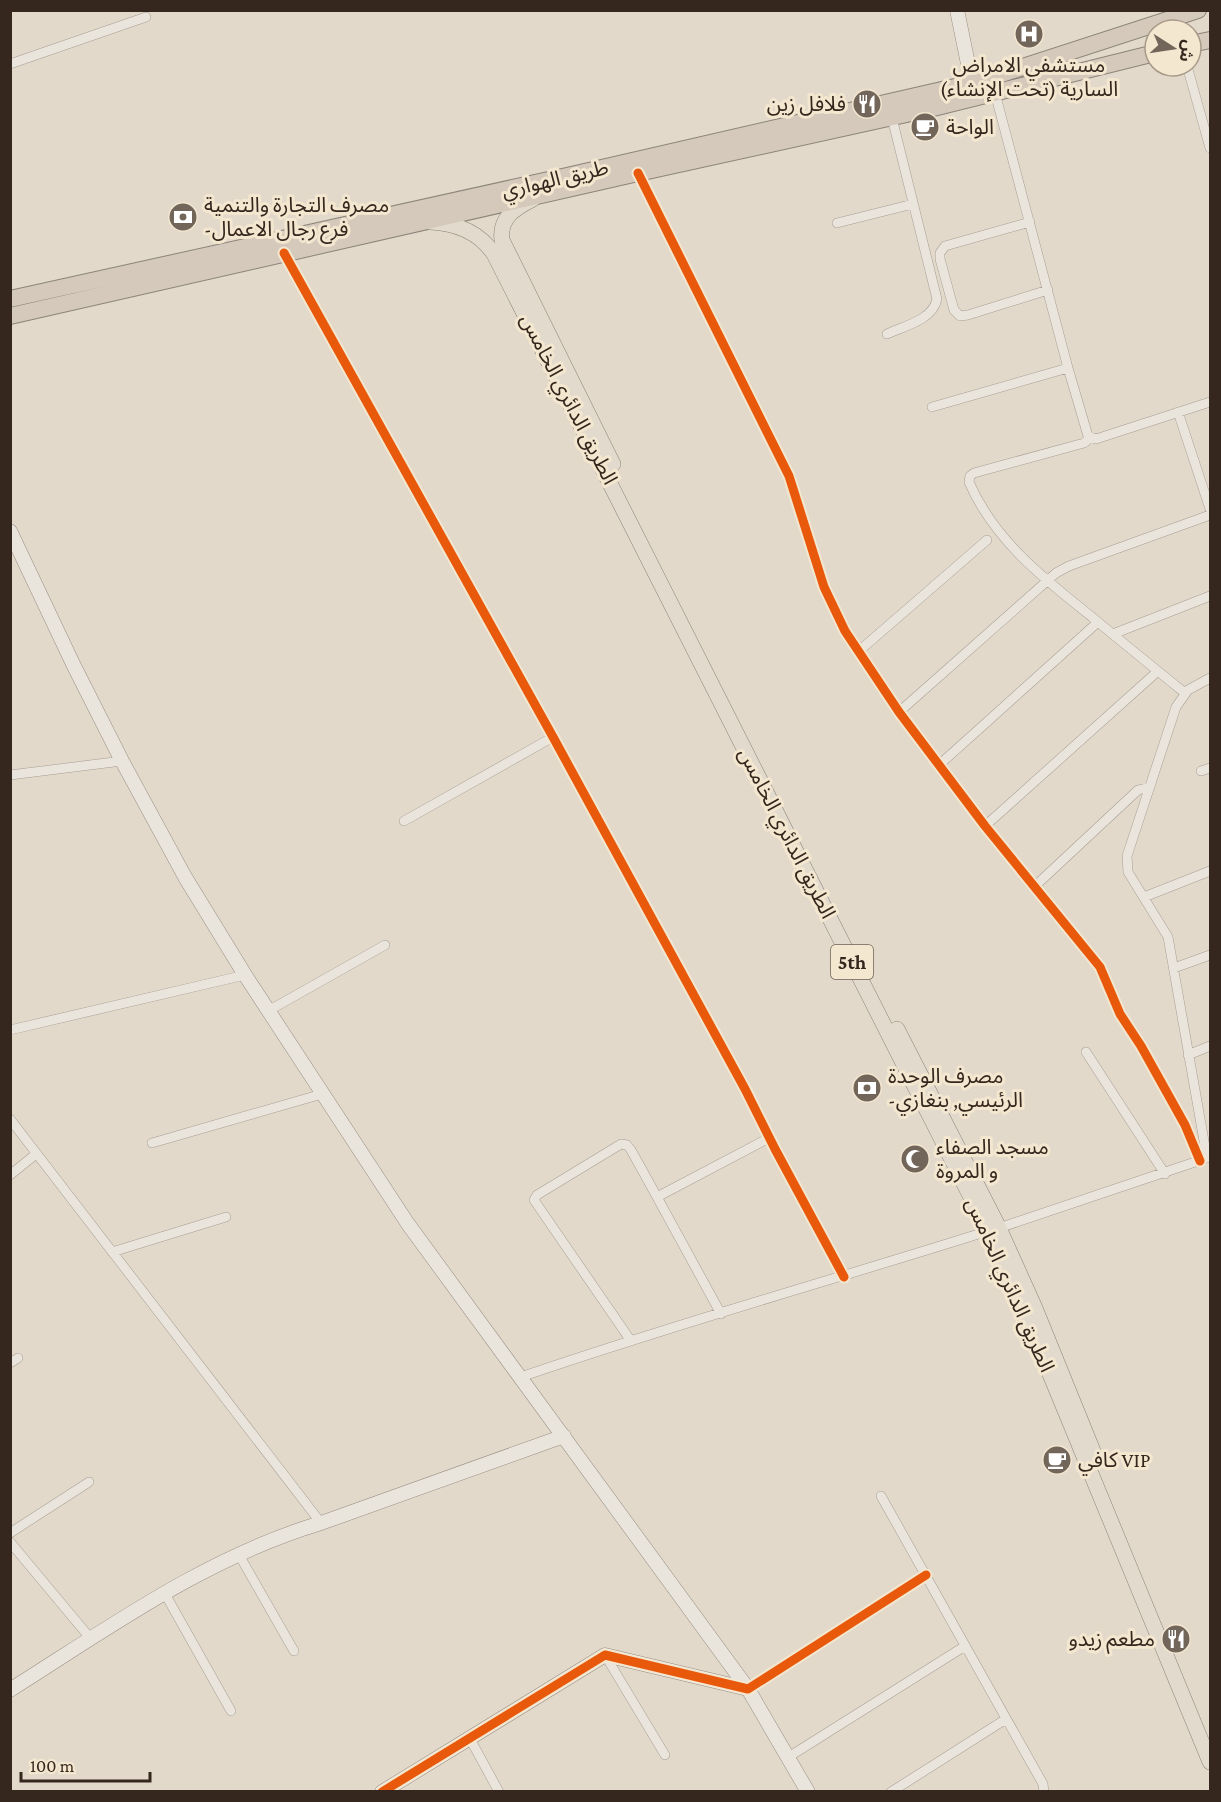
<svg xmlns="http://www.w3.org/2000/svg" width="1221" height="1802" viewBox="0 0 1221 1802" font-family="'Crimson Pro','Noto Sans Arabic',serif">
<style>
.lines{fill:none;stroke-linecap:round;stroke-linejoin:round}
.street-casing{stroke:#a79e94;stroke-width:10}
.secondary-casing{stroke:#978e84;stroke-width:15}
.primary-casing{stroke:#8c847a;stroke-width:16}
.highway-casing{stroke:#8c847a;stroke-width:18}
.street{stroke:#eae5dc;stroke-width:9}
.secondary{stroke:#eae5dc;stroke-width:14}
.primary{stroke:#e2dacd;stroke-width:15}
.highway{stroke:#d5c9bb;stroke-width:16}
.cycleway-casing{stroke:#f4e7d0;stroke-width:13}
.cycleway{stroke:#e8590c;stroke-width:9}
.labels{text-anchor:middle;stroke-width:6;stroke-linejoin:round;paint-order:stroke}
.shield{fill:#f4e7d0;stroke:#6e6153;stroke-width:1.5}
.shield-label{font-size:20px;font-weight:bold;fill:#35271d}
.poi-label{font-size:21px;fill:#35271d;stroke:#f4e7d0;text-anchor:start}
.street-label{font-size:21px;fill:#35271d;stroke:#f4e7d0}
</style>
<rect width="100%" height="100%" fill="#e2d9ca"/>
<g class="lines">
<g class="street-casing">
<path id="street" d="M10 64 146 17
M1187 66 1210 148
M995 93 1068 368 1088 436 1096 439 1210 402
M638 173 789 476 824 587 845 631 899 712 985 826 1100 967 1120 1014 1141 1046 1185 1125 1200 1161
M1030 222 945 246 940 253V259L954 310 960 316 968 315 1048 290
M837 223 913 204
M284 253 553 737 745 1089 775 1149 844 1277
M887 334C904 326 933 320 937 299L892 118
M932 407 1068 368
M1178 412 1210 509
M1090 438 1084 443 974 473 970 476 969 482C994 540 1044 579 1092 617 1123 643 1154 668 1185 693
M1113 634 1210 596
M859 651 987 540
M899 712 1056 573 1069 566 1210 515
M939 765 1098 622
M1201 771 1210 768
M10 775 122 761
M404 821 553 737
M985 826 1158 671
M1034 887 1138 790 1150 787
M1144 897 1210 871
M1174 968 1210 955
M268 1011 385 945
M10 1030 245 975
M1086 1052 1165 1174
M1188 1055 1210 1046
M10 1119 321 1523
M152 1143 322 1094
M1207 1158 1168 937 1128 872 1127 856 1176 707 1188 690 1210 678
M10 1175 36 1154
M999 1228 1204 1159
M112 1252 226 1217
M721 1314 657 1197 769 1138
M631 1341 534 1200 537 1195 621 1144 627 1145 631 1150 657 1197
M10 1363 18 1358
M521 1377C675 1324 833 1280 988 1231
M881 1496 1043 1784 1044 1792
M10 1533 89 1482
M10 1542 91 1639
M238 1553 294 1651
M164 1592 231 1711
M605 1655 665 1755
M748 1689 926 1575
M469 1737 499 1792
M787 1758 965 1646
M891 1792 1006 1719"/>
</g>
<g class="secondary-casing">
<path id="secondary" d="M957 10 974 93
M10 531 74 666 122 761 185 877 245 975 408 1224 748 1689 808 1792
M10 1690C110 1627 207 1557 321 1523L564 1436
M382 1792 605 1655 748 1689"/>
</g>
<g class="primary-casing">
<path id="primary" d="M533 199C515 208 499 218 502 240L613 464
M430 222C456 223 479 232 494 254L988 1231 1050 1374 1210 1762
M897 1029 999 1228 1035 1308 1093 1451"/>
</g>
<g class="highway-casing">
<path id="highway" d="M1191 44 1210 40
M10 299 567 176 955 87 989 78 1198 10
M10 316 638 173 929 109 1155 53"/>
</g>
<use href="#street" class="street"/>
<use href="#secondary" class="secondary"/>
<use href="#primary" class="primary"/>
<use href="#highway" class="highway"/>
<g class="cycleway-casing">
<path id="cycleway" d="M638 173 789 476 824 587 845 631 899 712 985 826 1100 967 1120 1014 1141 1046 1185 1125 1200 1161
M284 253 553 737 745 1089 775 1149 844 1277
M382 1792 605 1655 748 1689 926 1575"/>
</g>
<use href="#cycleway" class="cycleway"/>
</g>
<defs>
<g id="hospital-disc" transform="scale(1.5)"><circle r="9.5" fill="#72655a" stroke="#f4e7d0"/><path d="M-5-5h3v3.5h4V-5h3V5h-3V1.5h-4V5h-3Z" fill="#fff"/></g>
<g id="restaurant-disc" transform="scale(1.5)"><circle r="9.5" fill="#72655a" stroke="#f4e7d0"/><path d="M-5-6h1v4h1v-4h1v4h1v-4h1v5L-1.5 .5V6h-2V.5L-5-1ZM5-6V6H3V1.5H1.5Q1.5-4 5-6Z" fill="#fff"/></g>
<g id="cafe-disc" transform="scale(1.5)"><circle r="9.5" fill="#72655a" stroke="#f4e7d0"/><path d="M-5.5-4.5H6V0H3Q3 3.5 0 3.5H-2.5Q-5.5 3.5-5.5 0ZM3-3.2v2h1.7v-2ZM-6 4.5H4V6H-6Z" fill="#fff"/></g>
<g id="bank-disc" transform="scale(1.5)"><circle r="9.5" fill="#72655a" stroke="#f4e7d0"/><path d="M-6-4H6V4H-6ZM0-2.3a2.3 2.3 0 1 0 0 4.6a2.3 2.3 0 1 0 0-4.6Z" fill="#fff"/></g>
<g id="mosque-disc" transform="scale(1.5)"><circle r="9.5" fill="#72655a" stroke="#f4e7d0"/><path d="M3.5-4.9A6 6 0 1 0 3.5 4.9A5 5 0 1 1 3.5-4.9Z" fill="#fff"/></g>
</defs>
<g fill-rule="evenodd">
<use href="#hospital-disc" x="1029" y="34"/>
<use href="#restaurant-disc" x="867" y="104"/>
<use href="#cafe-disc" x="925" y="127"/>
<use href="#bank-disc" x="183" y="217"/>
<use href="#bank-disc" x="867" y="1088"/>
<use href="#mosque-disc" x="915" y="1159"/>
<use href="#cafe-disc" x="1057" y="1460"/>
<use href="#restaurant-disc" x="1176" y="1639"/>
</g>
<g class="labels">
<rect class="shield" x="831" y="945" width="42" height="34" rx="4.5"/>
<g class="shield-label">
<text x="852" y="969">5th</text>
</g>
<g class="poi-label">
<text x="1029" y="72" text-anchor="middle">مستشفي الامراض<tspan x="1029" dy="24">السارية (تحت الإنشاء)</tspan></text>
<text x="846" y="111" text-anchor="end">فلافل زين</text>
<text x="946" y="134">الواحة</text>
<text x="204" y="212">مصرف التجارة والتنمية<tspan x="204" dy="24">-فرع رجال الاعمال</tspan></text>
<text x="888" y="1083">مصرف الوحدة<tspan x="888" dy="24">-الرئيسي, بنغازي</tspan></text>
<text x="936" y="1154">مسجد الصفاء<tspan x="936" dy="24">و المروة</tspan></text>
<text x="1078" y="1467">كافي VIP</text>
<text x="1155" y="1646" text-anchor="end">مطعم زيدو</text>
</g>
<g class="street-label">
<text transform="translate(555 179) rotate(-13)" y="7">طريق الهواري</text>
<text transform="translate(569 399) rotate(63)" y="7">الطريق الدائري الخامس</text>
<text transform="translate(787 833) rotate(63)" y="7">الطريق الدائري الخامس</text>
<text transform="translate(1010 1285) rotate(66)" y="7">الطريق الدائري الخامس</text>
</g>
</g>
<rect width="1221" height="1802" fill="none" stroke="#35271d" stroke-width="24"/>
<g transform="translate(1173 48) rotate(102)"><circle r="28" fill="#f4e7d0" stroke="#a89a88" stroke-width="1.5"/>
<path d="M0-4.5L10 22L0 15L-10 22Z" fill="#72655a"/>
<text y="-9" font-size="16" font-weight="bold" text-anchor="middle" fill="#35271d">ش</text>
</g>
<path d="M21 1772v9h129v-9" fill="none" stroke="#35271d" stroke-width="3"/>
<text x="30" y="1772" font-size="18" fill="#35271d" stroke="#f4e7d0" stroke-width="4.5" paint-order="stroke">100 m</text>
</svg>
